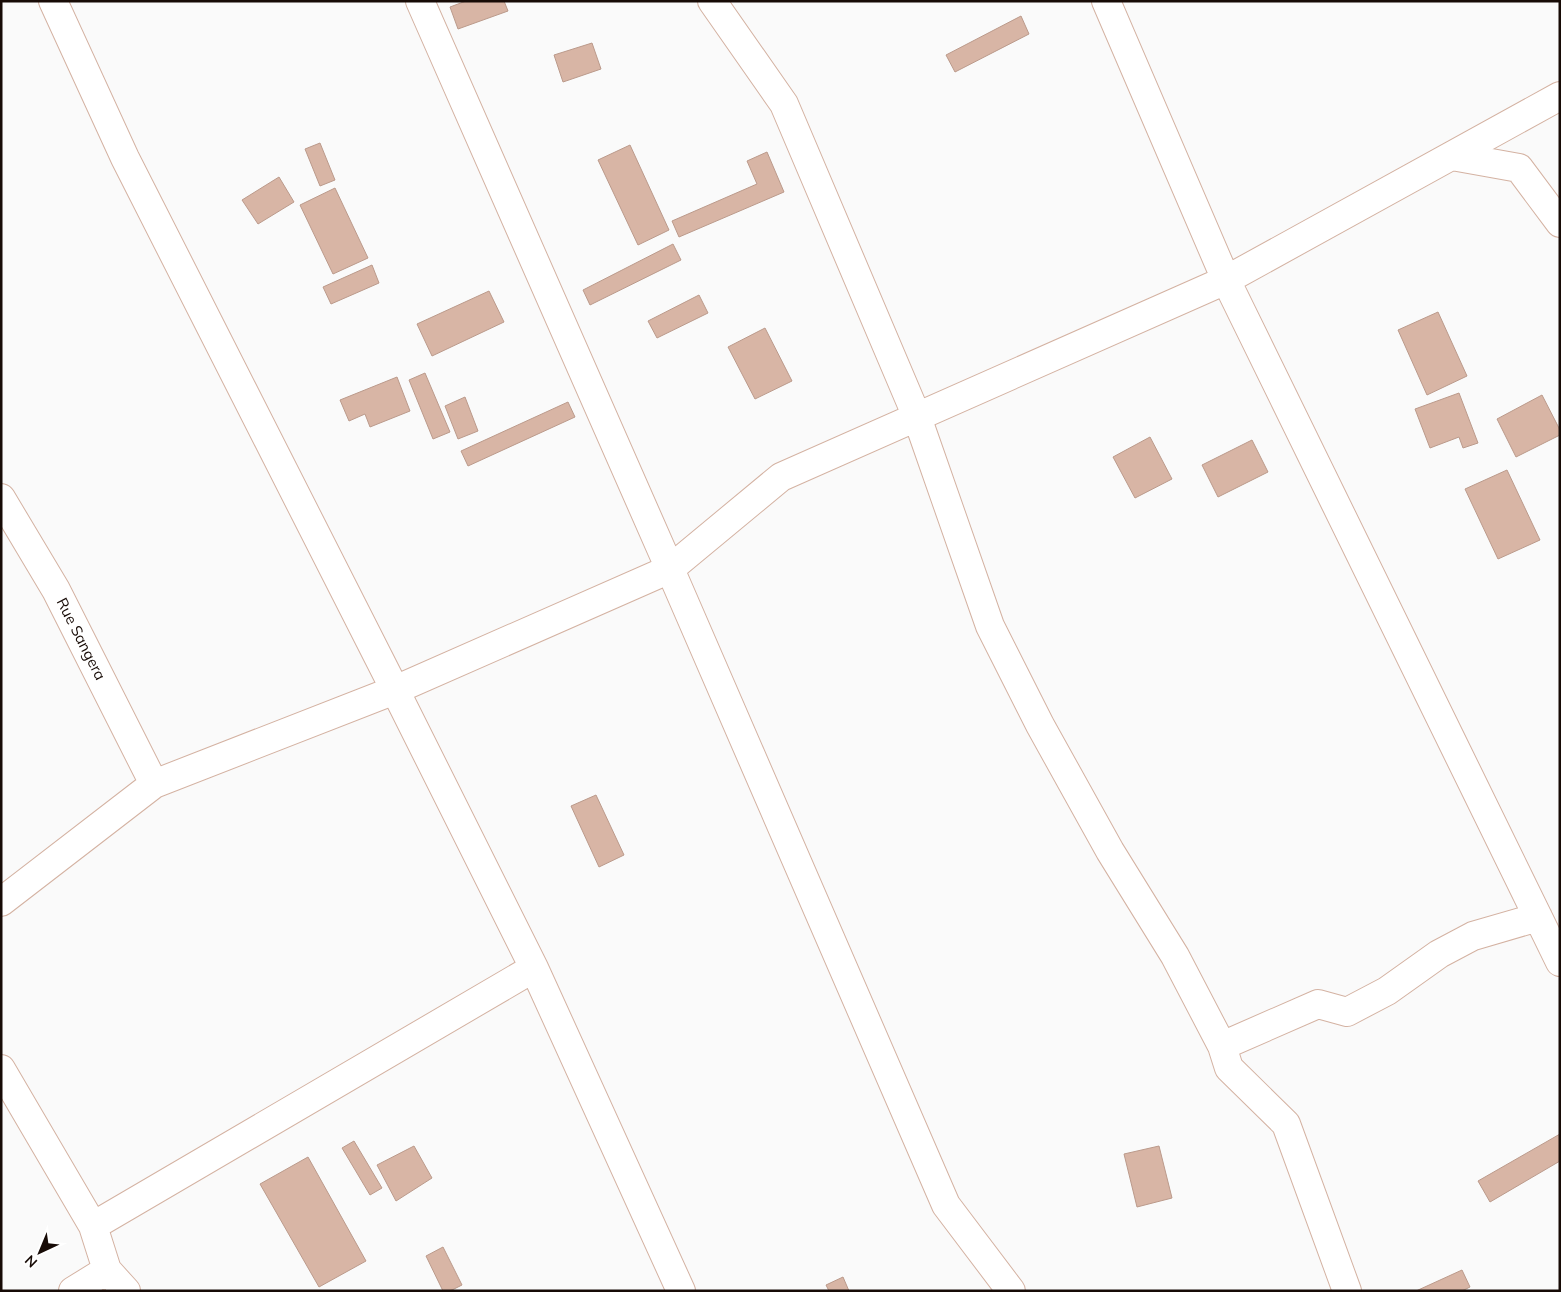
<svg xmlns="http://www.w3.org/2000/svg" width="1561" height="1292" viewBox="0 0 1561 1292" font-family="Mulish,sans-serif">
<style>
.building{fill:#d8b5a5;stroke:#bb9a8b}
.lines{fill:none;stroke-linecap:round;stroke-linejoin:round}
.minor-casing{stroke:#d4b2a2;stroke-width:30}
.minor{stroke:#fff;stroke-width:28}
.labels{text-anchor:middle;stroke-width:4;stroke-linejoin:round;paint-order:stroke}
.street-label{font-size:15px;fill:#170b06;stroke:#fff}
</style>
<rect width="100%" height="100%" fill="#fafafa"/>
<path class="building" d="M466 1H504L508 11 458 29 450 7Z
M1021 16 1029 34 955 72 946 55Z
M592 43 601 69 563 82 554 55Z
M320 143 335 180 320 186 305 149Z
M630 145 669 230 638 245 598 160Z
M767 152 784 192 679 237 672 221 757 184 747 161Z
M279 177 294 202 258 224 242 200Z
M335 188 368 258 333 274 300 205Z
M673 244 681 260 590 305 583 290Z
M372 265 379 283 331 304 323 287Z
M489 291 504 322 432 356 417 324Z
M699 295 708 313 657 338 648 321Z
M1438 312 1467 376 1427 395 1398 330Z
M765 328 792 381 755 399 728 347Z
M425 373 450 432 433 439 409 380Z
M397 377 410 411 370 427 365 414 349 421 340 400Z
M1459 393 1478 443 1463 448 1459 437 1430 448 1415 409Z
M1542 395 1560 430V435L1516 457 1497 419Z
M465 397 478 431 458 439 445 406Z
M568 402 575 417 468 466 461 451Z
M1150 437 1172 479 1135 498 1113 457Z
M1252 440 1268 472 1218 497 1202 465Z
M1507 470 1540 540 1498 559 1465 489Z
M596 795 624 855 599 867 571 806Z
M1560 1134V1161L1490 1202 1478 1181Z
M354 1141 382 1188 370 1195 342 1148Z
M414 1146 432 1178 396 1201 377 1165Z
M1159 1146 1172 1198 1137 1207 1124 1154Z
M308 1157 366 1261 319 1287 260 1184Z
M443 1247 462 1285 450 1291H443L426 1256Z
M1462 1270 1470 1287 1462 1291H1416Z
M843 1277 849 1291H829L826 1285Z"/>
<g class="lines">
<g class="minor-casing">
<path id="minor" d="M53 1 125 158 395 690 534 968 681 1291
M420 1 670 569 946 1205 1011 1291
M712 1 784 104 917 417 990 626 1040 725 1110 851 1175 956 1222 1046 1229 1068 1286 1124 1347 1291
M1106 1 1226 280 1560 962
M1452 156 1519 168 1560 223
M1 498 56 590 154 784
M1 902 154 784 395 690 670 569 781 477 1226 280 1560 96
M1222 1046 1318 1004 1347 1012 1387 991 1439 954 1473 936 1538 917
M1 1069 93 1226 534 968
M93 1226 107 1270 126 1291
M73 1291 107 1270"/>
</g>
<use href="#minor" class="minor"/>
</g>
<g class="labels">
<g class="street-label">
<text transform="translate(81 639) rotate(63)" y="5">Rue Sangera</text>
</g>
</g>
<rect width="1561" height="1292" fill="none" stroke="#170b06" stroke-width="5"/>
<g transform="translate(40 1252) rotate(224)" stroke="#ffffff" stroke-width="4" paint-order="stroke">
<path d="M0-4L9 19L0 12L-9 19Z" fill="#170b06"/>
<text y="-8" font-size="14" font-weight="bold" text-anchor="middle" fill="#170b06">N</text>
</g>
</svg>
